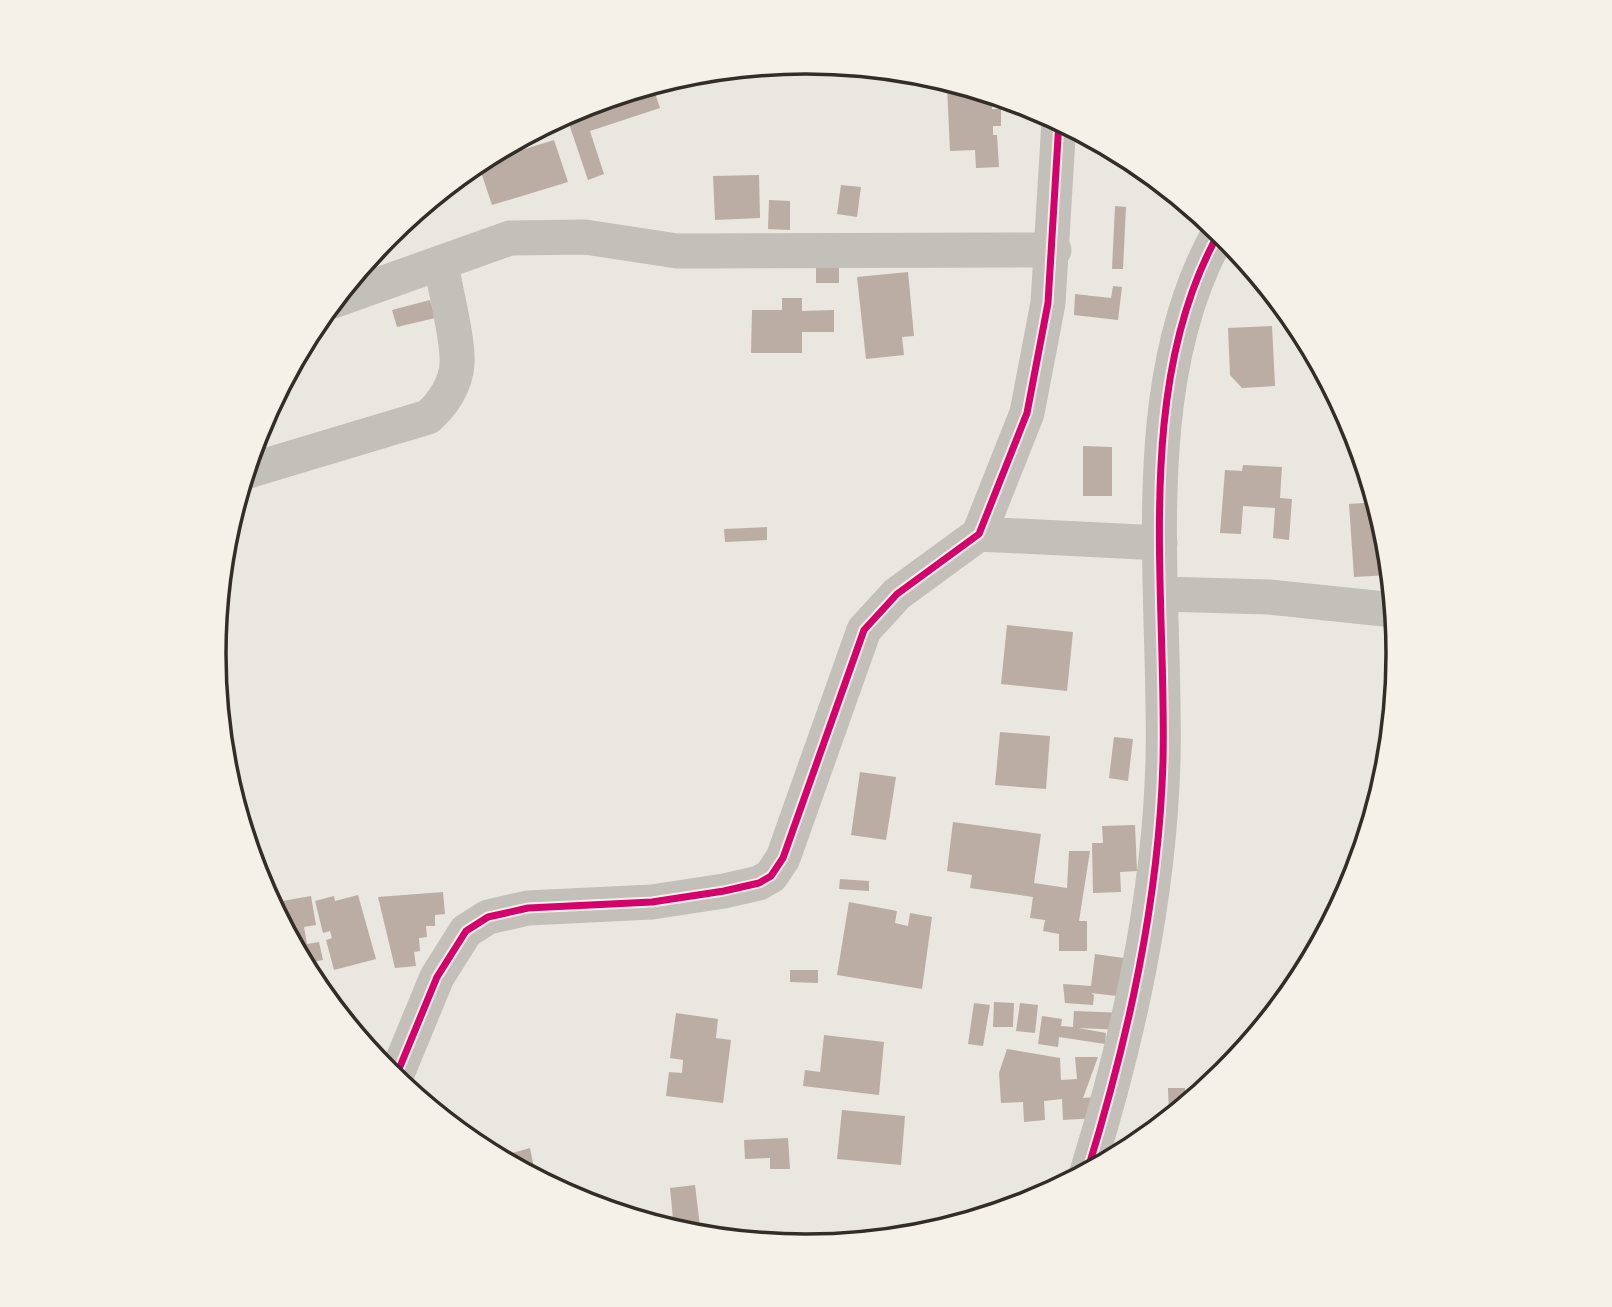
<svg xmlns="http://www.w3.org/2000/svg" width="1612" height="1307" viewBox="0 0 1612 1307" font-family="'Noto Sans',sans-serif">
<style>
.building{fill:#bbada4}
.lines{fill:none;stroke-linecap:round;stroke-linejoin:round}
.street{stroke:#c3bfb9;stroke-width:35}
.cycleway-casing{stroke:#f6f1e8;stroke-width:11}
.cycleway{stroke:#d6006c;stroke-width:7}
.rim{fill:none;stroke:#332d28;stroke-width:3.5}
</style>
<rect width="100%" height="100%" fill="#eae6e0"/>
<path class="building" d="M652 84 660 108 590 131 604 174 588 180 568 121 613 106 610 97Z
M947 86H964L992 94V109H1001V126H993V135H997L999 167 976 168 975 150 950 151Z
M554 140 568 182 492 205 482 175 463 181 461 174 497 150 499 157Z
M759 175 760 218 715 220 713 176Z
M841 185 861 187 857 217 837 214Z
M769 200 790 201V230L768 229Z
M1115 206 1126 207 1123 269H1112Z
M816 261H839V283H816Z
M908 272 914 336 902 337 904 355 866 359 857 277Z
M1113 286 1122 287 1118 320 1074 315 1075 294 1111 298Z
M782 298H802V311L834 310V332H802V353H751L752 310H782Z
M430 300 435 318 397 327 392 310Z
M1272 326 1275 386 1242 388 1230 375 1228 328Z
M1310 347 1324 373 1312 374Z
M263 419 268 439 254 443 259 426Z
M1083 446 1112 447V496H1083Z
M1243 465 1282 467 1280 498 1292 499 1289 540 1273 538 1275 508 1243 506 1241 534 1220 533 1225 470 1242 471Z
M1376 502 1377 519 1381 518 1387 538 1391 575 1354 577 1349 504Z
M767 527V540L725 542 724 529Z
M1007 625 1073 632 1067 691 1001 684Z
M1000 732 1050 736 1046 789 995 785Z
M1114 737 1133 739 1128 781 1109 778Z
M860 772 896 777 886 840 851 835Z
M953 822 1041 834 1034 883 1067 888 1069 851H1090L1079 921H1087V951H1059V934L1043 931 1045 920 1030 918 1033 897 970 888 972 875 947 871Z
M1135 825 1137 871 1120 872 1121 892 1093 893 1092 843H1103L1102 826Z
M840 879 869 881V891L839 889Z
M443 892 445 914 435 915V926H426L427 937 419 938 420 951 414 952 416 966 395 968 378 897Z
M358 895 376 959 334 970 326 940 332 938 330 931 323 933 315 901 334 896 335 901Z
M311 896 316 925 304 927 307 944 319 942 323 960 311 962 315 984 271 903Z
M849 902 897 911 895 923 908 926 910 913 932 917 922 989 837 975Z
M1095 954 1138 960 1134 998 1091 993 1094 995 1093 1005 1065 1003 1063 984 1091 986Z
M790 970H818V983L790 982Z
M994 1002 1014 1003 1013 1027H993Z
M974 1003 990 1005 983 1046 968 1044Z
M1020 1003 1038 1005 1035 1033 1016 1031Z
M1074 1011 1126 1013 1125 1030 1078 1028 1106 1033 1105 1044 1059 1037 1058 1047 1038 1044 1042 1016 1062 1019 1061 1026 1073 1027Z
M676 1013 718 1019 716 1038 731 1040 723 1103 666 1096 669 1072 682 1073 683 1060 670 1058Z
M824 1035 884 1042 879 1095 803 1086 805 1070 820 1072Z
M1007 1049 1060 1058 1061 1080 1077 1079 1075 1057H1098L1083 1098 1096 1097 1097 1118 1063 1120 1062 1099 1044 1101 1045 1120 1024 1122 1023 1102 1001 1103 999 1073Z
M1168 1088H1185V1105L1169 1118Z
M842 1110 905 1116 901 1165 837 1159Z
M455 1117 457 1130 445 1119Z
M1141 1128 1153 1131 1137 1144 1140 1135Z
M788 1138 790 1169H770V1158L745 1159 744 1140Z
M530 1148 535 1173 529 1174 498 1157Z
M1037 1184 1054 1189 1032 1201Z
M695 1185 701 1235 674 1229 670 1188Z"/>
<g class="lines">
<path class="street" d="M333 301 510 238 585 237 677 251 1054 250
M245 472 428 417C443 404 456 384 457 364 459 343 445 288 441 264
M979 534 1160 543
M1161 594 1269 597 1394 610
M393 1077 399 1069 437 977 466 931 488 917 528 908 652 902 724 891 759 883 771 876 783 858 864 630 897 594 979 534 1027 413 1048 303 1059 121
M1087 1172C1128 1039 1159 901 1163 761 1167 591 1132 384 1220 231"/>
<g class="cycleway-casing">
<path id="cycleway" d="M393 1077 399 1069 437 977 466 931 488 917 528 908 652 902 724 891 759 883 771 876 783 858 864 630 897 594 979 534 1027 413 1048 303 1059 121
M1087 1172C1128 1039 1159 901 1163 761 1167 591 1132 384 1220 231"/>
</g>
<use href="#cycleway" class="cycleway"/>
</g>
<path d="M0 0H1612V1307H0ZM226 654a580 580 0 1 1 1160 0a580 580 0 1 1-1160 0Z" fill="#f6f1e8" fill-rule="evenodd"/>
<path class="rim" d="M226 654a580 580 0 1 1 1160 0a580 580 0 1 1-1160 0Z"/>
</svg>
